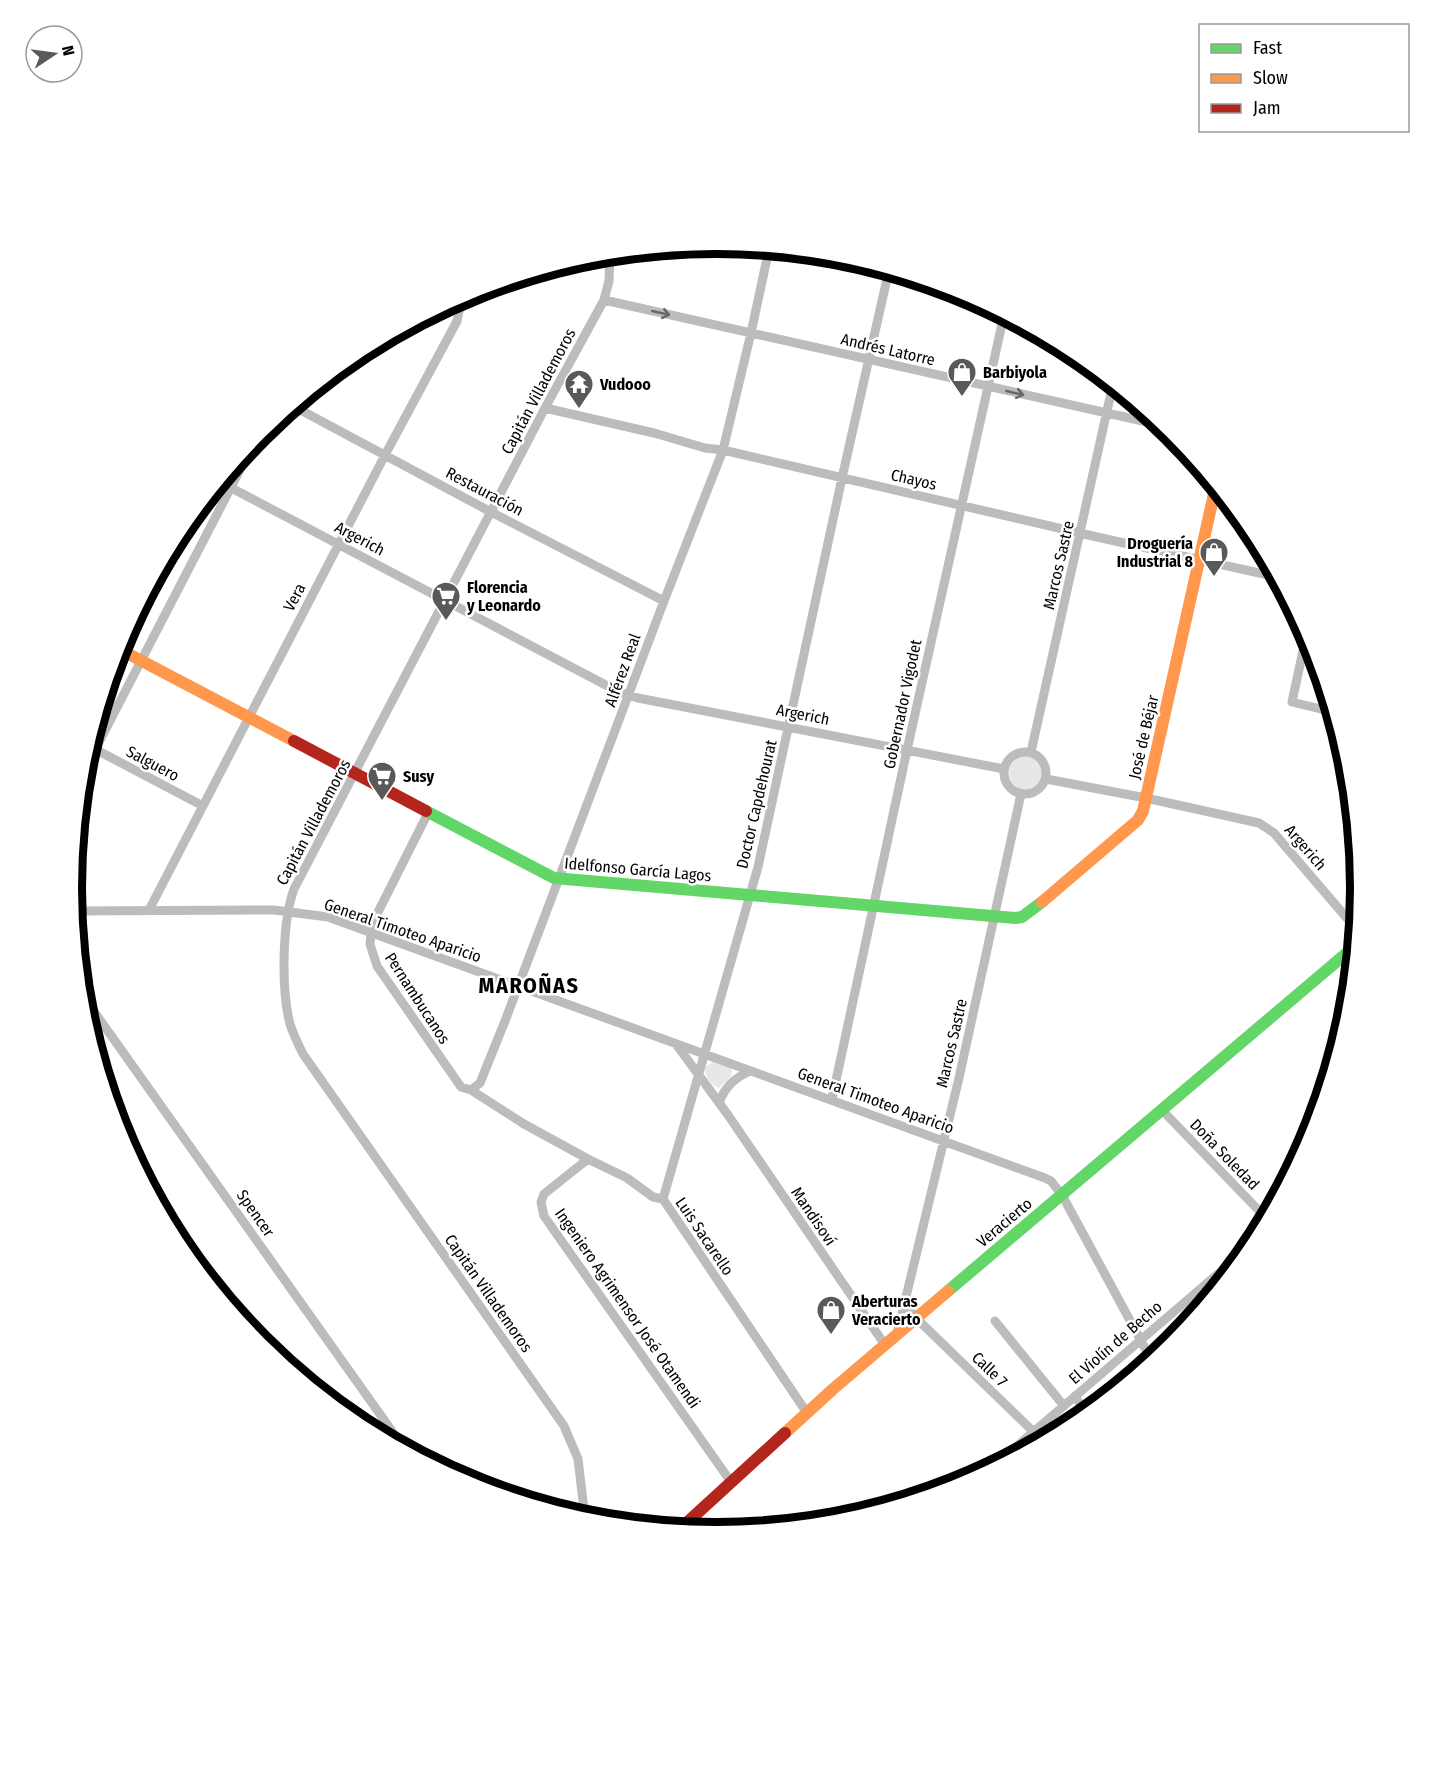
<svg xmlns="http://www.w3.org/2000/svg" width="1433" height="1776" viewBox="0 0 1433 1776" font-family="'Fira Sans Condensed',sans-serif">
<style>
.green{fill:#e7e7e7}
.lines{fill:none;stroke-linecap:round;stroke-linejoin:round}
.street{stroke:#bcbcbc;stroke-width:9}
.fast{stroke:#63d668;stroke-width:12}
.slow{stroke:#ff974d;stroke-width:12}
.jam{stroke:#b3261e;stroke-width:12}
.oneway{stroke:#676767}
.labels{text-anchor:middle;stroke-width:5;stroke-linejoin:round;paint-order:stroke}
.street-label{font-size:16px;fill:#000;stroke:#fff}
.poi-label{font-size:16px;font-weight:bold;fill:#000;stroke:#fff;text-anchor:start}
.district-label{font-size:22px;font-weight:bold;letter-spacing:1.5px;fill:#000;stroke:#fff}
.rim{fill:none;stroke:#000;stroke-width:8}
</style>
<rect width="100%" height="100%" fill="#fff"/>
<path class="green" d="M1009 773a17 17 0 1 1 34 0a17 17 0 1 1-34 0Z
M713 1062 731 1068 732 1071 731 1076 719 1088C711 1086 704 1075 705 1067Z"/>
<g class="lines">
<path class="street" d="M604 300 1165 426
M293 406 491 512 664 601
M545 408 654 433 705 448 723 450 1097 537 1277 577
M220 482 619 692 638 698 1004 769
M1307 632 1292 702 1333 712
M91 747 203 806
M1004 773a21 21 0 1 1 42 0a21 21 0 1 1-42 0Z
M1031 752 1113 384
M84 771 257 437
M1046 779 1146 798 1259 823 1274 833 1357 930
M428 813 372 924 370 944 377 966 461 1087 471 1090 524 1124 588 1159 627 1178 653 1197 663 1199
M149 910 385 455 457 321 462 297
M74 911 274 910 328 917 1045 1178 1051 1181 1062 1195 1152 1361
M83 996 404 1448
M676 1044 728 1115 885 1345
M471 1090 480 1083 505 1021 664 601 723 450 751 333 769 249
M832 1099 907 750 1004 315
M719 1103C725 1086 735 1078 750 1071
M1161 1109 1267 1219
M588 1159 544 1194 541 1202 544 1216 731 1482
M663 1199 758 867 842 478 889 270
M663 1199 807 1413
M906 1297 908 1307 916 1318 1043 1441
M995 1321 1064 1406
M897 1334 959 1078 1021 794
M1075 1396 1086 1414
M996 1464 1254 1243
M585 1518 578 1459 564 1426 303 1054C298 1044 293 1034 290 1024 281 989 282 922 294 889L545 408 604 300 609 281 610 254"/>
<path class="fast" d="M426 811 554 878 1015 918 1022 917 1042 902
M948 1291 1355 946"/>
<path class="slow" d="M119 649 294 741
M1042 902 1138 820 1143 811 1216 485
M785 1433 832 1390 948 1291"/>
<path class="jam" d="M294 741 426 811
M680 1529 785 1433"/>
</g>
<defs><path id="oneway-shaft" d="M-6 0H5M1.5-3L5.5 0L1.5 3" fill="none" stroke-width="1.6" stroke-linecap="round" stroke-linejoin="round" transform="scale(1.5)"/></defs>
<g class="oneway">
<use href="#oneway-shaft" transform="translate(661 313) rotate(13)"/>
<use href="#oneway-shaft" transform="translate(1015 393) rotate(13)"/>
</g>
<defs>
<g id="shop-pin" transform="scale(1.5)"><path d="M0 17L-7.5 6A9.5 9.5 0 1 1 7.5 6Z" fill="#595959" stroke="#fff"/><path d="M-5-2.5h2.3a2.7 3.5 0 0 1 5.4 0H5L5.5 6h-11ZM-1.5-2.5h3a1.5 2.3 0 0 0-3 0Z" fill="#fff"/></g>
<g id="temple-pin" transform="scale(1.5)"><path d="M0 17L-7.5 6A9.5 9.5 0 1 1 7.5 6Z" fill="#595959" stroke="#fff"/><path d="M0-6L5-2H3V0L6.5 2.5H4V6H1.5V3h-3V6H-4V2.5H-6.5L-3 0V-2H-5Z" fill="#fff"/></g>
<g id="supermarket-pin" transform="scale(1.5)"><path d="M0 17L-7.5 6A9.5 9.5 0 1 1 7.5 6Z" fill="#595959" stroke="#fff"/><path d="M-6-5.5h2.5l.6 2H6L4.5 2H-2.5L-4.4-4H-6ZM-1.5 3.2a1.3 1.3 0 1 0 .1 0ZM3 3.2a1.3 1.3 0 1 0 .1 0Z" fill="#fff"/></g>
</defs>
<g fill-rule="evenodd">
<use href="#shop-pin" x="962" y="372"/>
<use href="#temple-pin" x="579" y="384"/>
<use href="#shop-pin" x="1214" y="552"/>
<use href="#supermarket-pin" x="446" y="596"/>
<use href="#supermarket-pin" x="382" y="776"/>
<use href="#shop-pin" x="831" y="1310"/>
</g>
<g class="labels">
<g class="street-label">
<text transform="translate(888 349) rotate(13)" y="6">Andrés Latorre</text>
<text transform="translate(538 391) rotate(-62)" y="6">Capitán Villademoros</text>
<text transform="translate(914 479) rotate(13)" y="6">Chayos</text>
<text transform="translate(485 491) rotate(28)" y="6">Restauración</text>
<text transform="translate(360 538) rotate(28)" y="6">Argerich</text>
<text transform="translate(1058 565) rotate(-77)" y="6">Marcos Sastre</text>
<text transform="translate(294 597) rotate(-62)" y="6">Vera</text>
<text transform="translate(622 670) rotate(-70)" y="6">Alférez Real</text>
<text transform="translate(902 704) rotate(-78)" y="6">Gobernador Vigodet</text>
<text transform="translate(803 714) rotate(11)" y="6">Argerich</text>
<text transform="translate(1143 737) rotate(-77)" y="6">José de Béjar</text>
<text transform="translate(153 763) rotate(28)" y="6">Salguero</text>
<text transform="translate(756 804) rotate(-77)" y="6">Doctor Capdehourat</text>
<text transform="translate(313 822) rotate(-62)" y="6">Capitán Villademoros</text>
<text transform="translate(1306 847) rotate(49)" y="6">Argerich</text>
<text transform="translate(638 869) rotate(5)" y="6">Idelfonso García Lagos</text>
<text transform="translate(403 930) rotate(19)" y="6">General Timoteo Aparicio</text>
<text transform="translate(418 998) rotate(57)" y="6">Pernambucanos</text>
<text transform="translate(951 1043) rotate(-77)" y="6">Marcos Sastre</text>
<text transform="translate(876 1100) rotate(20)" y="6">General Timoteo Aparicio</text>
<text transform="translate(1225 1154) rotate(46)" y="6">Doña Soledad</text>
<text transform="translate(256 1213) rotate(55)" y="6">Spencer</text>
<text transform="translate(814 1216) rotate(56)" y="6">Mandisoví</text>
<text transform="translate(1004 1222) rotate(-40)" y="6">Veracierto</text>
<text transform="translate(705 1236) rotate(56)" y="6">Luis Sacarello</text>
<text transform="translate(489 1293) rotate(55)" y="6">Capitán Villademoros</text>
<text transform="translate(628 1308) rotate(55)" y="6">Ingeniero Agrimensor José Otamendi</text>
<text transform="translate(1115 1342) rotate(-41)" y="6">El Violín de Becho</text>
<text transform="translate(990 1369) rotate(44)" y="6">Calle 7</text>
</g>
<g class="poi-label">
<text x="983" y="378">Barbiyola</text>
<text x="600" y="390">Vudooo</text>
<text x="1193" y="549" text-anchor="end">Droguería<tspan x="1193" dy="18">Industrial 8</tspan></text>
<text x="467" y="593">Florencia<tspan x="467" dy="18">y Leonardo</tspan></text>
<text x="403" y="782">Susy</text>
<text x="852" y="1307">Aberturas<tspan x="852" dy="18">Veracierto</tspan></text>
</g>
<g class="district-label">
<text x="529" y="993">MAROÑAS</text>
</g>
</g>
<path d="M0 0H1433V1776H0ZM82 888a634 634 0 1 1 1268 0a634 634 0 1 1-1268 0Z" fill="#fff" fill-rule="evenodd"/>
<path class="rim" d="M82 888a634 634 0 1 1 1268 0a634 634 0 1 1-1268 0Z"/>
<rect x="1199" y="24" width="210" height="108" fill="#ffffff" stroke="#999999" stroke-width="1.5"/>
<rect x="1211" y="44" width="30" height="9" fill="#63d668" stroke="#999999" stroke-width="1.5"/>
<text x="1253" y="54" font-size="18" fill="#000000">Fast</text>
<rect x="1211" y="74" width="30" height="9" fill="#ff974d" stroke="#999999" stroke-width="1.5"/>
<text x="1253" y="84" font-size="18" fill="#000000">Slow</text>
<rect x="1211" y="104" width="30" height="9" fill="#b3261e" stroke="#999999" stroke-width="1.5"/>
<text x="1253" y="114" font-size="18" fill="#000000">Jam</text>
<g transform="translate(54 54) rotate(77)"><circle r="28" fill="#ffffff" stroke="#999999" stroke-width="1.5"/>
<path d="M0-4.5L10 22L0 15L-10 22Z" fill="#595959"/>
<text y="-9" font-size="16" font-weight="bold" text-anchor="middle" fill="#000000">N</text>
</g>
</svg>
